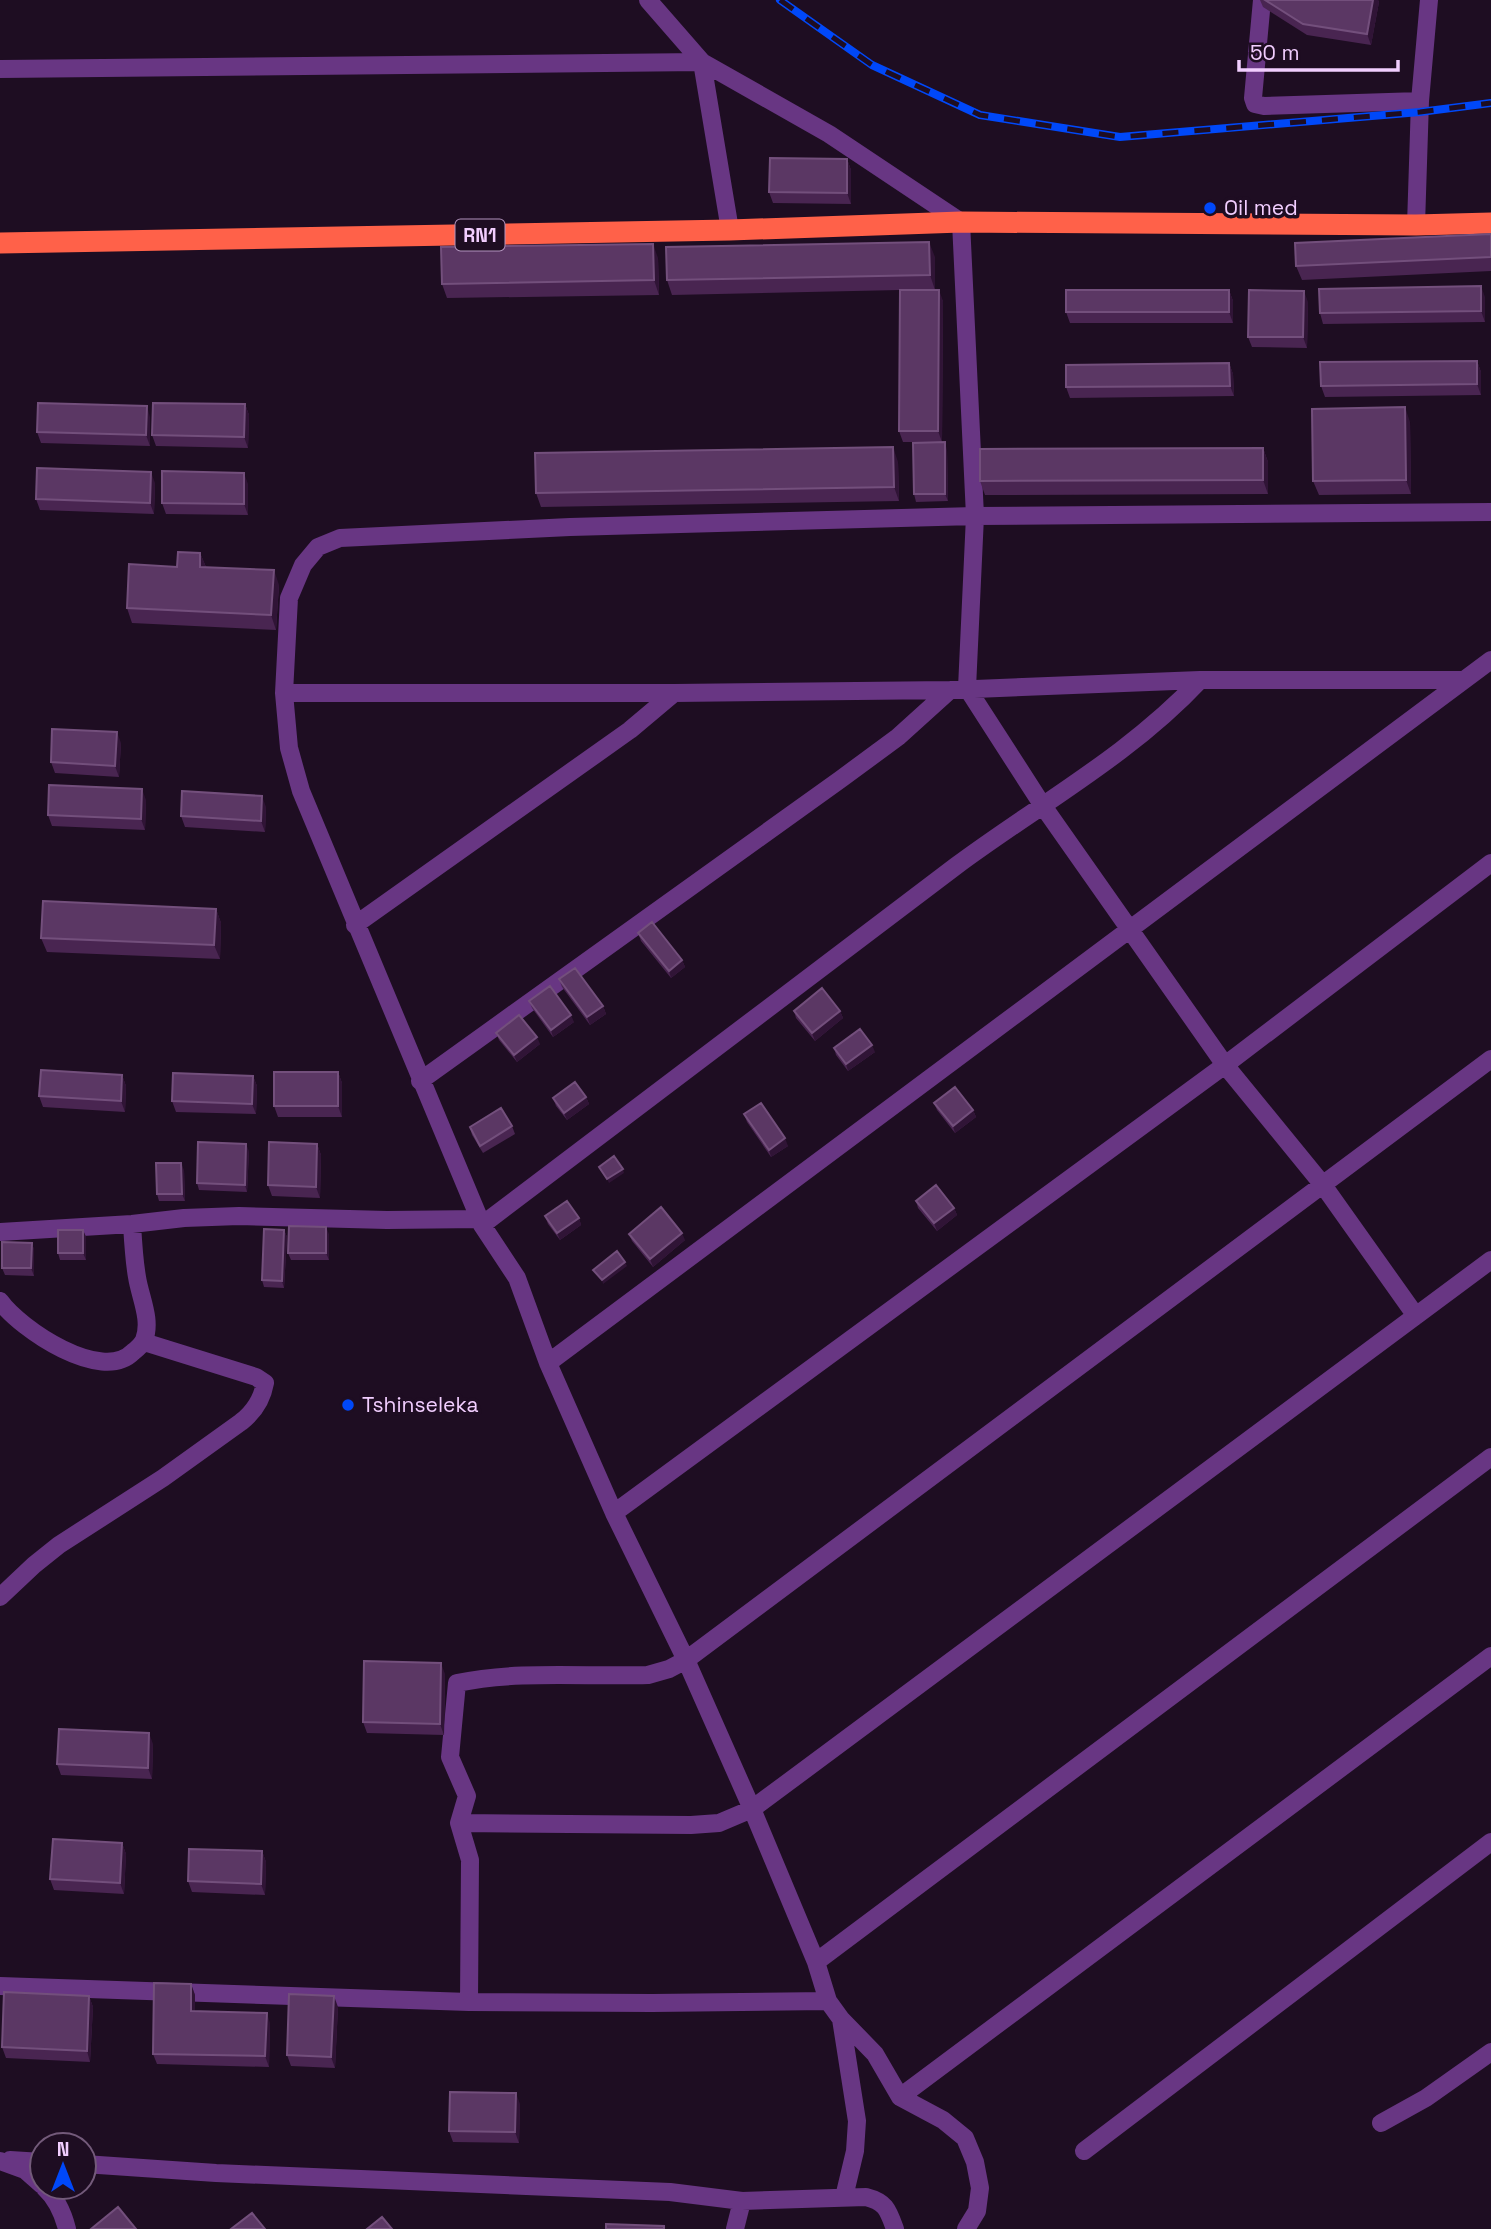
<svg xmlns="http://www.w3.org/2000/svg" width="1491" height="2229" viewBox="0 0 1491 2229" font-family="'Space Grotesk',sans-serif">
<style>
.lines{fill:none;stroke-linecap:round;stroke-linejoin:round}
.minor{stroke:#683683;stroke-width:18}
.highway{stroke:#ff6149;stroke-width:21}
.rail-casing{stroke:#0048f9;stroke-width:8}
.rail{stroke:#1e0d22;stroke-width:5;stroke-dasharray:16;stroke-linecap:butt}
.wall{fill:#492551}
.shaded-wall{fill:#301436}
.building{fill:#5b3764;stroke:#734f7c;stroke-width:2}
.poi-dot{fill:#0048f9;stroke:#1e0d22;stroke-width:2.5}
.labels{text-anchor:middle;stroke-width:7;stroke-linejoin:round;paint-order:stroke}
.shield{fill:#1e0d22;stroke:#b294bd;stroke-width:2}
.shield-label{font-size:19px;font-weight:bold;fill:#f2ceff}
.poi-label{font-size:21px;fill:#f2ceff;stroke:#1e0d22;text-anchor:start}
</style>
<rect width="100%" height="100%" fill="#1e0d22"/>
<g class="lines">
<path class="minor" d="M648 0 702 62 829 134 961 222 975 516 967 688 1043 806 1225 1065 1323 1185 1416 1316
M1262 0 1253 98 1255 104 1264 106 1420 101
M0 69 702 62 730 230
M1416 225 1420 101 1429 0
M284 693H674L950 690 1200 680H1463
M355 925 630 730 674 693
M420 1081 841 779 898 737 950 690
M482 1225C640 1106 797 985 956 866 1038 805 1130 755 1200 680
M0 1232 132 1224 184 1218 239 1216 387 1220 481 1219
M0 1301C20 1329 102 1384 133 1352 137 1349 142 1344 144 1340 152 1320 140 1297 137 1277 134 1260 133 1241 132 1224
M548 1363 1491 660
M614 1513 1225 1065 1491 863
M0 1597 34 1565 59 1545 163 1478 241 1422C254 1412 262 1400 265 1383L256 1377 144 1342
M459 1823 691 1825 719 1823 752 1809 1491 1260
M816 1962 1491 1457
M0 1986 469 2002 652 2003 828 2001
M469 2002 470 1860 459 1823 467 1796 450 1757 457 1683C519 1670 585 1677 648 1675L669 1669 686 1660 1491 1059
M841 2019 857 2121 855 2151 844 2197
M900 2097 1491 1656
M1381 2123 1426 2098 1491 2052
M1084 2151 1491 1842
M10 2160 42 2162
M0 2161 25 2170 42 2185
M84 2164 216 2173 670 2192 742 2201 866 2197C886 2202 888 2210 895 2229
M44 2187C56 2198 63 2213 67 2229
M735 2229 742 2201
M966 2229 977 2211 980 2188 975 2162 965 2138 943 2120 900 2097 875 2054 841 2019 828 2001 816 1962 752 1809 686 1660 614 1513 548 1363 517 1278 482 1225 301 791 289 748 284 693 289 598 303 565 318 547 340 538 570 527 975 516 1491 512"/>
<path class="highway" d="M0 243 730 230 961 222 1416 225 1491 223"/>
<g class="rail-casing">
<path id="rail" d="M780 0 872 65 980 115 1120 137 1420 112 1491 103"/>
</g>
<use href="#rail" class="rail"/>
</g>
<path class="wall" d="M1260 0H1378L1379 2 1371 45 1307 35 1263 7Z
M847 159 851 170V204L773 203 769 192Z
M1491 234V271L1302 280 1296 266Z
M935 257V290L943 301 942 442H903L899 431 900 290 672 295 667 280Z
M658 258 659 295 447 298 442 284Z
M1229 290 1233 301V323H1070L1066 312Z
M1485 297V322L1323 324 1320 313Z
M1308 302 1307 348 1252 347 1248 337Z
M1477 361 1481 372V395L1325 397 1321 386Z
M1229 363 1233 374 1234 396 1070 398 1066 387Z
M245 404 249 415 248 448 156 446 152 435Z
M150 417V446L41 443 37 432Z
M1410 422 1411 494 1319 495 1313 481Z
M1263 448 1268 462V494L985 495 980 481Z
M947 450 948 501 916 502 914 494Z
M898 462 899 501 541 507 536 493Z
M155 483 154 514 40 510 36 499Z
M248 484V515L166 514 162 503Z
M200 553 206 567 279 585 276 630 132 623 127 608 177 567Z
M121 743 119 777 55 773 51 762Z
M146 800 145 830 52 826 48 815Z
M266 807 265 832 185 827 181 816Z
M216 909 221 923 220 959 47 952 41 938Z
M638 933 682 960 685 967 671 978 641 941Z
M559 979 603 1006 606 1014 590 1025 562 987Z
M529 1001 574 1022 553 1037 532 1008Z
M794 1011H840L843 1018 815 1041 796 1018Z
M496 1033 540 1044 517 1062 499 1040Z
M834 1048 875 1052 848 1071 836 1055Z
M338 1072 342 1083V1117H278L274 1106Z
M122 1075 126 1086 125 1112 43 1107 39 1096Z
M253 1076 257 1086 256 1114 176 1112 172 1101Z
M586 1097 589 1104 567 1120 556 1106 553 1098Z
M934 1103 973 1110 976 1117 955 1133 937 1110Z
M744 1114 788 1146 771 1157 747 1122Z
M512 1126 515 1134 483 1153 472 1135 470 1127Z
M317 1144 321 1155 320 1198 272 1196 268 1185Z
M249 1151 247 1192 199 1190 197 1183Z
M184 1170 185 1201H159L157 1194Z
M916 1201 954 1208 957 1215 937 1231 918 1208Z
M545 1216 579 1218 581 1225 560 1240 548 1224Z
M83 1230 86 1237V1260H60L58 1253Z
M284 1230 287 1237 284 1288 264 1287 262 1280Z
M329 1234V1260H291L288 1253Z
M629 1234 685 1240 653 1267 632 1241Z
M32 1243 34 1250V1276L5 1275 2 1268Z
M445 1674 444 1735 367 1733 363 1722Z
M153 1744 152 1779 61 1775 57 1764Z
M122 1843 126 1854 124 1894 54 1890 50 1879Z
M262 1851 266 1862 265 1895 192 1892 188 1881Z
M191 1984 195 1995V2011L270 2023 269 2067 157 2064 153 2054Z
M89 1996 93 2007 90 2062 6 2058 2 2047Z
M338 2007 335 2068 291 2066 287 2055Z
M520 2104 519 2143 453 2142 449 2131Z"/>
<path class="shaded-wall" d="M1373 0H1378L1379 2 1371 45 1367 34Z
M847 159 851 170V204L847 193Z
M929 242 935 257V290L930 275Z
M653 244 658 258 659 295 654 280Z
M1481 286 1485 297V322L1481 311Z
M939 290 943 301 942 442 938 431Z
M1229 290 1233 301V323L1229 312Z
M1304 291 1308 302 1307 348 1303 337Z
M1477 361 1481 372V395L1477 384Z
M1229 363 1233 374 1234 396 1230 386Z
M245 404 249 415 248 448 244 437Z
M147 406 150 417V446L146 435Z
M1405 407 1410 422 1411 494 1406 480Z
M945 442 947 450 948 501 945 494Z
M893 447 898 462 899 501 894 487Z
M1263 448 1268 462V494L1263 480Z
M151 472 155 483 154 514 150 503Z
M244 473 248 484V515L244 504Z
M200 553 206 567H200Z
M274 570 279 585 276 630 271 615Z
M117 732 121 743 119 777 115 766Z
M142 789 146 800 145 830 141 819Z
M262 796 266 807 265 832 261 821Z
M216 909 221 923 220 959 214 945Z
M682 960 685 967 671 978 669 971Z
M603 1006 606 1014 590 1025 587 1017Z
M840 1011 843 1018 815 1041 812 1033Z
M571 1015 574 1022 553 1037 551 1030Z
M537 1037 540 1044 517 1062 514 1055Z
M872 1045 875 1052 848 1071 846 1064Z
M338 1072 342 1083V1117L338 1106Z
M122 1075 126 1086 125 1112 121 1101Z
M253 1076 257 1086 256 1114 252 1104Z
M586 1097 589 1104 567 1120 564 1113Z
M973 1110 976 1117 955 1133 953 1126Z
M785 1138 788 1146 771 1157 769 1150Z
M246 1144 249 1151 247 1192 245 1185Z
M317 1144 321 1155 320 1198 316 1187Z
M181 1163 184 1170 185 1201 182 1194Z
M623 1169 624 1173 609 1183 607 1179Z
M954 1208 957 1215 937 1231 934 1223Z
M579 1218 581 1225 560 1240 557 1233Z
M326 1227 329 1234V1260L326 1253Z
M83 1230 86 1237V1260L83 1253Z
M284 1230 287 1237 284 1288 282 1281Z
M682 1233 685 1240 653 1267 650 1259Z
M32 1243 34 1250V1276L31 1268Z
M625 1262 627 1266 603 1284 602 1280Z
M441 1663 445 1674 444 1735 440 1724Z
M149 1733 153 1744 152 1779 148 1768Z
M122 1843 126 1854 124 1894 120 1883Z
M262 1851 266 1862 265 1895 261 1884Z
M191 1984 195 1995V2022L191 2011Z
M89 1996 93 2007 90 2062 87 2051Z
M334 1996 338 2007 335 2068 331 2057Z
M267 2013 270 2023 269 2067 265 2056Z
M516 2093 520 2104 519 2143 515 2132Z"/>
<path class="building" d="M1265 0H1373L1367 34 1303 24Z
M770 158 847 159V193L769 192Z
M1491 234V257L1296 266 1295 243Z
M929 242 930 275 667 280 666 247Z
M653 244 654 280 442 284 441 247Z
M1481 286V311L1320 313 1319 289Z
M900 290H939L938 431H899Z
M1066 290H1229V312H1066Z
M1249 290 1304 291 1303 337H1248Z
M1477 361V384L1321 386 1320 362Z
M1229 363 1230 386 1066 387V365Z
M38 403 147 406 146 435 37 432Z
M153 403 245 404 244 437 152 435Z
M1405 407 1406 480 1313 481 1312 409Z
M945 442V494H914L913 443Z
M893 447 894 487 536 493 535 453Z
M1263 448V480L980 481V449Z
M37 468 151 472 150 503 36 499Z
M162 471 244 473V504L162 503Z
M178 552 200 553V567L274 570 271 615 127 608 129 564 177 567Z
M52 729 117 732 115 766 51 762Z
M49 785 142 789 141 819 48 815Z
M182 791 262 796 261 821 181 816Z
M43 901 216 909 214 945 41 938Z
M652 922 682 960 669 971 638 933Z
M575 968 603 1006 587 1017 559 979Z
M550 986 571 1015 551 1030 529 1001Z
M822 988 840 1011 812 1033 794 1011Z
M519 1015 537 1037 514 1055 496 1033Z
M860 1029 872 1045 846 1064 834 1048Z
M41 1070 122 1075 121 1101 39 1096Z
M274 1072H338V1106H274Z
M173 1073 253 1076 252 1104 172 1101Z
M575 1082 586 1097 564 1113 553 1098Z
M955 1087 973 1110 953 1126 934 1103Z
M761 1103 785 1138 769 1150 744 1114Z
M501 1108 512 1126 480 1146 470 1127Z
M198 1142 246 1144 245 1185 197 1183Z
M269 1142 317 1144 316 1187 268 1185Z
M614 1156 623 1169 607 1179 599 1167Z
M156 1163H181L182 1194H157Z
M936 1185 954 1208 934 1223 916 1201Z
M567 1201 579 1218 557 1233 545 1216Z
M661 1207 682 1233 650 1259 629 1234Z
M289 1226 326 1227V1253H288Z
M264 1229 284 1230 282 1281 262 1280Z
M58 1230H83V1253H58Z
M2 1242 32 1243 31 1268H2Z
M617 1251 625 1262 602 1280 593 1270Z
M364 1661 441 1663 440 1724 363 1722Z
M59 1729 149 1733 148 1768 57 1764Z
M53 1839 122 1843 120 1883 50 1879Z
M189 1849 262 1851 261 1884 188 1881Z
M154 1983 191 1984V2011L267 2013 265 2056 153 2054Z
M4 1992 89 1996 87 2051 2 2047Z
M289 1994 334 1996 331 2057 287 2055Z
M450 2092 516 2093 515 2132 449 2131Z
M118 2207 136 2229H91Z
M252 2213 265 2229H231Z
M382 2217 392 2229H367Z
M606 2224 664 2226V2229H606Z"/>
<g class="poi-dot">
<circle cx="1210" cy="208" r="7"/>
<circle cx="348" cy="1405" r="7"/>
</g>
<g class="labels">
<rect class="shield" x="455.5" y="219.5" width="49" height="31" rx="5"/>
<g class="shield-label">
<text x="480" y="242">RN1</text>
</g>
<g class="poi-label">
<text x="1224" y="215">Oil med</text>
<text x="362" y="1412">Tshinseleka</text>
</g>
</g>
<g transform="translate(63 2166)"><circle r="33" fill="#1e0d22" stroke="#735a7a" stroke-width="2"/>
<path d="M0-5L12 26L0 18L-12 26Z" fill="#0048f9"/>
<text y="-10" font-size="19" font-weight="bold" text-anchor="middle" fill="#f2ceff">N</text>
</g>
<path d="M1239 60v10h159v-10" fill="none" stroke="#f2ceff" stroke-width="3.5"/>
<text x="1250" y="60" font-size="21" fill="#f2ceff" stroke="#1e0d22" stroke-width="5" paint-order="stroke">50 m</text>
</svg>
